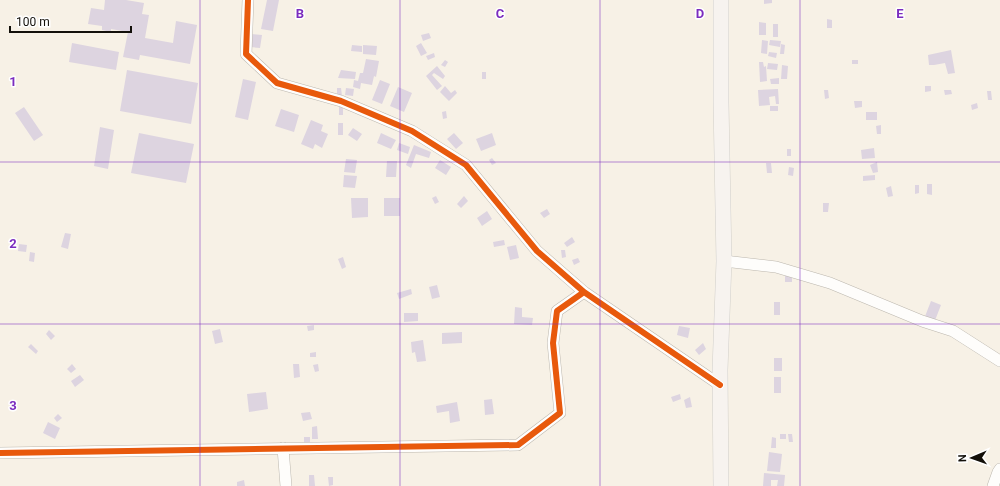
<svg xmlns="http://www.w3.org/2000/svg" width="1000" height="486" viewBox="0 0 1000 486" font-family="Roboto,sans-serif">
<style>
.building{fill:#ddd4e0}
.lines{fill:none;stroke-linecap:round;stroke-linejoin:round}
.minor-casing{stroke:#bcb7ae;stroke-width:12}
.major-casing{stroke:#d1cfca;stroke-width:16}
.minor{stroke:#fefdfb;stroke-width:11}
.major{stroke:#f7f3ef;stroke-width:15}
.cycleway-casing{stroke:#fff;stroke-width:8}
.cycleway{stroke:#e8590c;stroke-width:6}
.grid{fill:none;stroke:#7b2cbf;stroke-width:1;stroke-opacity:0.55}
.grid-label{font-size:13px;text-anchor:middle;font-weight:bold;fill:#7b2cbf;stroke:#fff;stroke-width:3;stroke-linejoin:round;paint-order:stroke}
</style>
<rect width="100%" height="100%" fill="#f7f1e6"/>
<path class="building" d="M105 0H126L144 3 142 14 149 15 145 38 173 43 176 21 197 25 190 64 140 55 139 60 123 57 128 32 111 29V32L102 30V26L88 24 91 8 104 10Z
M267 0H279L273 31 261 29Z
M764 0H772V3L764 4Z
M827 19 832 20V28H827Z
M759 22 766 23V35H759Z
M773 24H778V37H773Z
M429 33 431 38 423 41 421 35Z
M252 34 262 35 260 48 250 47Z
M762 40 768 41 767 54 761 53Z
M770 40 781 41 780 47 769 45Z
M72 43 119 52 116 70 69 62Z
M421 43 427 53 421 56 416 46Z
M781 44 785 45 784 54H780Z
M352 45 362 46V52L351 51Z
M363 45 377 46 376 55 363 54Z
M951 50 955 73 948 74 945 63 934 65H929L928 55Z
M769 52 777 53 776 58 768 56Z
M434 53 435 57 428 60 426 56Z
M366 59 379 61 376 77 374 76 372 85 361 83 360 89 353 87 354 80 358 81 360 73H363Z
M445 60 448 62 445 67 441 65Z
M852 60H858V64H852Z
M759 62H763L764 67 766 66 767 81 760 82Z
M768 63 778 64 777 70 767 69Z
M782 65 788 66 787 79H781Z
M437 66 445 76 443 79 434 73 432 75 442 86 437 90 426 76Z
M127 70 198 83 191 124 120 111Z
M341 70 356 72 355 79 338 78Z
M482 72H486V79H482Z
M779 78V84H771L770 79Z
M243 79 256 82 248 120 235 117Z
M380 80 390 84 382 104 372 100Z
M445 86 451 93 455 90 457 93 449 101 440 92Z
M925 86H931V91L925 92Z
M398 87 412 93 404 112 390 106Z
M337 88H341L342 96H337Z
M346 88 354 89 353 96 345 95Z
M778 89 779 104H776L775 96 769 97 770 105 759 106 758 90Z
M824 90H828L829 98 825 99Z
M944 90H951L952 94 945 95Z
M987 91H991L992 100H988Z
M854 101H862V107L855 108Z
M977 103 978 108 972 110 971 105Z
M339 105H343V115H339Z
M770 106H778V111H770Z
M24 107 43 135 34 141 15 113Z
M281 109 299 115 294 132 275 126Z
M446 111 447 118 443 119 442 112Z
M866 112H877V120H866Z
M311 120 323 125 321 131 328 134 322 148 315 144 313 149 301 144Z
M338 123H343V135H338Z
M881 125V134H877L876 126Z
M100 127 114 130 108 169 94 166Z
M353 128 362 134 357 141 348 135Z
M139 133 194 144 186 183 131 173Z
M381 133 396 140 391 149 377 143Z
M454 133 463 143 456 149 447 139Z
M492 133 496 145 481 151 476 139Z
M399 143 410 147 408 154 397 150Z
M414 145 431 152 429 158 416 154 411 168 406 165Z
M874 148 875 158 862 159 861 150Z
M787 149H791V156H787Z
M492 158 496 163 492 165 489 160Z
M346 159 357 160 355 173 344 172Z
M440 160 451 167 446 175 435 168Z
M387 161H397L396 177H386Z
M877 162 878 172 873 173 870 165Z
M766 163H771L772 173H767Z
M789 167 794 168 793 176 788 175Z
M344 175 357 176 355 188 343 187Z
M875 175V180L863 181V176Z
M927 184H932V195L927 194Z
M915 185H919V193L915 194Z
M891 186 893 196 888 197 886 188Z
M436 196 439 202 435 204 432 198Z
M464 196 468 201 461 208 457 204Z
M351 198H368V217L352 218Z
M384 198H400V216H384Z
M823 203H829L828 212H823Z
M547 209 550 214 544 218 540 213Z
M487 211 492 219 482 226 477 218Z
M65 233 71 234 68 249 61 247Z
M572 237 575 242 567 247 564 243Z
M504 240 505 245 494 247 493 242Z
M19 244 27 245 26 252 18 251Z
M516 245 519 258 510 260 507 247Z
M561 250H565L566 257 562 258Z
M30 252 35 253 34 262 29 261Z
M343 257 346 267 342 269 338 259Z
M578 258 580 262 574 265 572 260Z
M785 276H792V282H785Z
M437 285 440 297 432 299 429 287Z
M411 289 412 294 399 299 397 293Z
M931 301 941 305 934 323 924 319Z
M774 302H780V315H774Z
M515 307 522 308V317L533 318 532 325 514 324Z
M404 313H418V321L404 322Z
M314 325V330L308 331 307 326Z
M679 326 690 328 688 338 677 335Z
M220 329 223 342 215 344 212 331Z
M49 330 55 336 51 340 46 334Z
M462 332V343L442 344V333Z
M423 340 426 361 417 362 415 352 412 353 411 342Z
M703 343 706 349 699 355 695 350Z
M31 344 38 351 36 354 28 347Z
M316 352V357H310V353Z
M774 358H782V371H774Z
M72 364 76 369 71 373 67 369Z
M293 364H299L300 377 294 378Z
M318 364 319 371 315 372 313 365Z
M80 375 84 380 75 387 71 381Z
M774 377H781V393H774Z
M266 392 268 409 249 412 247 394Z
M680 394 681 399 673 402 671 397Z
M690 397 692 407 686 408 684 400Z
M492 399 494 414 485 415 484 400Z
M457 402 460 421 450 423 449 411 437 413 436 406Z
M310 412 312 419 303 421 301 413Z
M58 414 62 418 57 422 54 418Z
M48 422 60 428 55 439 43 433Z
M317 426 318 439H312V427Z
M780 434H786V439H780Z
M788 434H792L793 442H789Z
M304 437H310V443H304Z
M772 437 776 438V448H771Z
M769 452 782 454 780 472 767 471Z
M764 473 785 475 784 486H777L778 480H771V486H763Z
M309 475H314L315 486H309Z
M328 477H333V485L329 486Z
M244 480 245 486H237V482Z"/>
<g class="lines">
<g class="minor-casing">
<path id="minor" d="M248 0 246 54 277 83 341 101 412 131 466 165 537 251 584 292
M724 261 776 267 830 283 922 321 953 331 1000 361
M283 448 286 486
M0 453 518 445 560 413 553 343 557 311 584 292 720 385
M993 486 998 472 1000 469"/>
</g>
<g class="major-casing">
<path id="major" d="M721 486 720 370 724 261 721 103V0"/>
</g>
<use href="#minor" class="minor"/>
<use href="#major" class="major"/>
<g class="cycleway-casing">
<path id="cycleway" d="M248 0 246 54 277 83 341 101 412 131 466 165 537 251 584 292
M0 453 518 445 560 413 553 343 557 311 584 292 720 385"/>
</g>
<use href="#cycleway" class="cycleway"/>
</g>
<path class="grid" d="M200 0V486M400 0V486M600 0V486M800 0V486M0 162H1000M0 324H1000"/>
<g class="grid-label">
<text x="300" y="18">B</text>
<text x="500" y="18">C</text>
<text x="700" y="18">D</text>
<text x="900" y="18">E</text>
<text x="13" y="86">1</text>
<text x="13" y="248">2</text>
<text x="13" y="410">3</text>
</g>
<g transform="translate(972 458) rotate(268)" stroke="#ffffff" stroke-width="3" paint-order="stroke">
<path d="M0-3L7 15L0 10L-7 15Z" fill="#13100a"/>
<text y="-6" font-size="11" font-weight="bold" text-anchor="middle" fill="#13100a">N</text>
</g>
<path d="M10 26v6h121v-6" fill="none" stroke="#13100a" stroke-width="2"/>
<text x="16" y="26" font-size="12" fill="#13100a" stroke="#ffffff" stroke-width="3" paint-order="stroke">100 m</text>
</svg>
